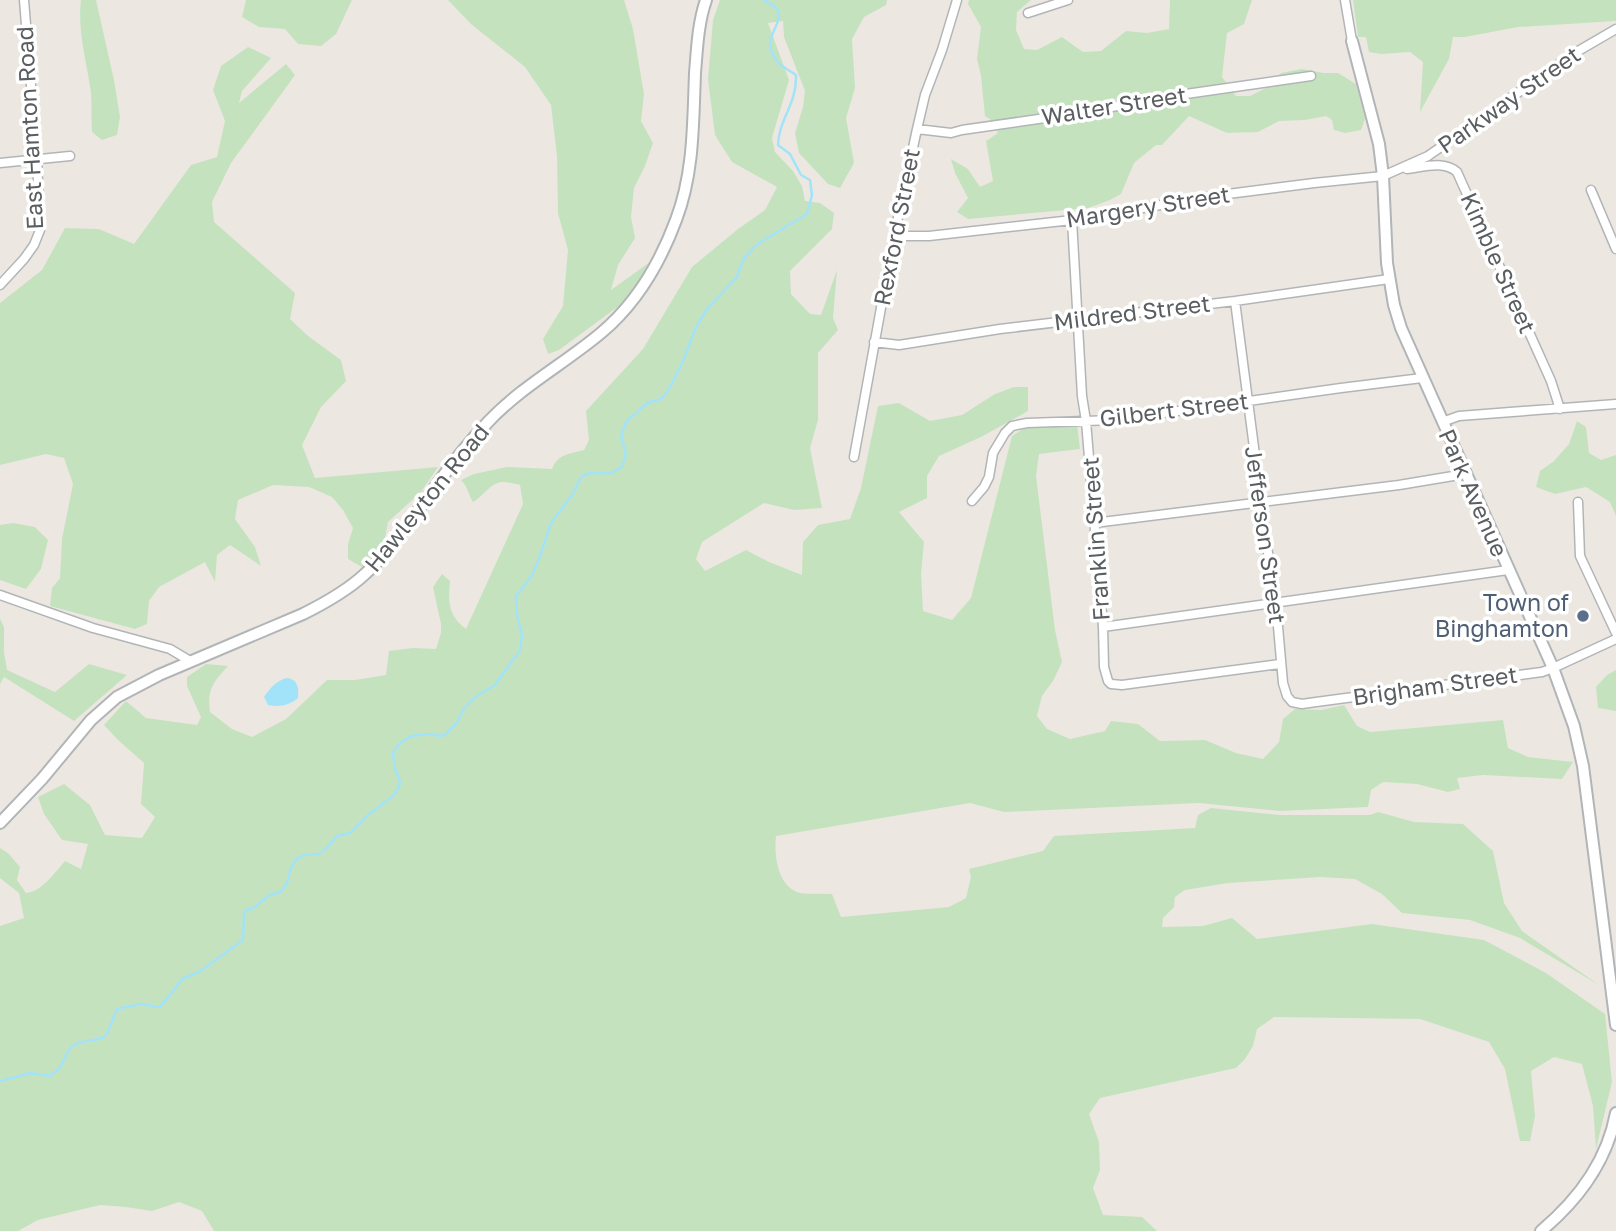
<svg xmlns="http://www.w3.org/2000/svg" width="1616" height="1231" viewBox="0 0 1616 1231" font-family="'Golos Text',sans-serif">
<style>
.green{fill:#c5e2bf}
.water{fill:#a3e3f9}
.lines{fill:none;stroke-linecap:round;stroke-linejoin:round}
.stream{stroke:#a3e3f9;stroke-width:2.5}
.street-casing{stroke:#b2b5b8;stroke-width:11}
.secondary-casing{stroke:#b1b5b8;stroke-width:14}
.street{stroke:#fff;stroke-width:8}
.secondary{stroke:#fff;stroke-width:10}
.service-dot{fill:#5c6f8a;stroke:#fff;stroke-width:2.5}
.labels{text-anchor:middle;stroke-width:7;stroke-linejoin:round;paint-order:stroke}
.street-label{font-size:23px;fill:#5a5e61;stroke:#fff}
.service-label{font-size:23px;fill:#4e5e75;stroke:#fff;text-anchor:end}
</style>
<rect width="100%" height="100%" fill="#ece8e1"/>
<path class="green" d="M81 0H96L114 80 120 117 117 135 102 140 92 132C91 119 92 106 91 93 87 62 77 31 81 0Z
M246 0H352L336 34 321 46 298 44 285 29 259 27 242 17Z
M448 0H624L633 29 644 94 641 121 653 143 645 166 634 188 631 217 635 238 618 265 611 290 650 262 627 300 559 350 548 354 543 339 563 306 568 250 558 213 557 156 551 105 525 67 472 25Z
M720 0H887L886 5 864 17 852 39 855 88 846 118 854 163 840 188 828 184 799 153 795 133 803 107 805 91 784 37 783 21 768 23 789 80 772 138 775 152 793 171 802 186 805 201 820 203 834 213 832 229 790 271 791 294 810 314 821 315 837 270 833 318 838 330 818 353V420L810 448 822 508 794 510 764 503 702 542 696 559 705 571 746 550 769 562 802 575 803 542 818 525 850 519 861 488 878 406 899 403 930 421 962 415 995 394 1014 387H1028V411L981 437 939 456 927 476V498L899 512 924 542 921 573 923 611 952 620 971 598 1012 436 1026 427 1077 424 1080 449 1039 454 1036 476 1055 630 1062 662 1053 681 1042 696 1037 716 1047 729 1070 739 1105 731 1111 721 1138 724 1160 741 1205 740 1236 753 1263 759 1279 742 1283 719 1295 709 1321 710 1344 705 1357 726 1370 732 1503 720 1508 748 1528 757 1573 762 1562 779 1483 775 1457 778 1460 789 1448 792 1417 784 1383 782 1371 790 1368 807 1280 811 1199 803 1004 812 970 803 776 836C774 854 777 884 797 892 804 895 823 893 832 894L841 917 949 907 966 898 971 877 969 869 1043 851 1054 836 1195 828 1198 815 1211 808 1280 815H1370L1378 812 1414 822 1463 824 1493 851 1504 903 1522 931 1599 985 1520 938 1470 920 1402 913 1382 894 1355 879 1320 877 1228 883 1185 890 1175 897 1174 907 1163 918 1162 927 1203 926 1232 918 1257 939 1372 924 1484 940 1546 973 1605 1014 1612 1082 1596 1149 1593 1106 1582 1064 1554 1057 1531 1071 1535 1116 1530 1141H1520L1505 1069 1489 1042 1420 1019 1274 1017 1257 1029 1253 1046 1245 1059 1236 1068 1100 1098 1089 1114 1099 1142 1100 1170 1093 1188 1103 1215 1142 1217 1157 1231H214L202 1211 179 1202 152 1211 126 1207 100 1205 38 1220 18 1231H0V926L24 918 19 893 0 878V848L8 853 20 867 17 880 26 893C42 892 55 872 65 861L81 869 88 844 62 840 44 814 38 797 64 784 90 805 105 835 142 838 155 817 141 804 144 763 119 741 104 725 126 701 146 718 197 725 201 717 187 686V677L206 664 228 666C213 683 207 688 210 712L232 729 252 737 286 719 327 680H355L386 675 389 651 413 648 436 649 441 633V624L433 587 442 574 450 581C448 602 448 615 466 629L523 504 520 485C515 484 507 482 502 482 490 483 483 497 473 502 468 494 468 487 461 480L474 474 507 467 552 469C558 454 569 454 584 450L589 440 586 411 643 349 692 267 738 229 765 210 777 187 732 162 715 135 708 79 713 20Z
M969 0H1031L1017 12 1016 30 1024 49 1037 50 1062 37 1083 52 1101 51 1126 31 1147 33 1169 29 1170 0H1252L1244 24 1227 33 1222 77 1236 96H1250L1264 89 1281 73 1302 69 1323 73H1338L1356 84 1365 119 1361 130 1345 133 1334 130 1332 120 1326 116 1305 120 1279 121 1258 132 1227 133 1189 116 1162 145H1156L1134 163 1121 194 1110 200 1088 208 968 219 957 212 968 198 955 173 951 159 968 169 980 187 993 181 986 141 998 133 991 120 985 116 981 76 977 59 981 27 968 4Z
M1353 0H1616V21L1518 27 1465 37H1453L1449 59 1420 112 1423 62 1410 52 1381 54 1369 52 1366 37H1358Z
M248 47 271 58 242 91 239 103 286 64 295 75 231 163 212 202 214 222 295 293 290 319 308 336 341 360 346 381 321 407 302 445 315 478 438 467 421 492 388 522 384 544 362 567 348 559V544L353 528 343 510 332 497 309 487 273 485 238 500 235 519 255 547 261 566 230 545 217 555 215 582 205 562 159 587 149 601 147 624 135 629 50 606 52 588 60 578 62 539 73 484 64 458 46 454 0 465V303L42 270 65 228 99 229 134 244 191 165 217 157 225 121 213 90 221 66Z
M1577 421 1586 427 1589 453 1601 460 1616 455V516L1610 502 1586 487 1555 494 1536 487 1540 471 1554 461 1569 444Z
M13 523 35 527 48 540 41 569 26 589 0 580V525Z
M0 619 4 627V652L7 670 55 692 89 664 127 675 74 721 4 677 0 684Z
M1616 670V711L1598 708 1596 687 1607 675Z"/>
<path class="water" d="M287 678C298 679 299 689 298 698 288 706 280 707 268 705L264 697C269 689 277 680 287 678Z"/>
<g class="lines">
<path class="stream" d="M0 1081 30 1073 50 1076C53 1073 56 1071 59 1069 65 1061 65 1051 74 1045 83 1039 101 1042 106 1035 109 1032 114 1015 117 1009L140 1004 159 1007 168 998 182 979 199 972 243 940 244 914 247 909H252L270 895 281 892 287 883 291 868 297 858 305 855 318 854 325 850 337 836 350 833 368 815 393 796 399 787 400 782 395 768 393 753 399 744 411 736 426 734 443 736 456 724 464 709 475 697 495 685 520 650 522 634 517 616 516 596 531 577 539 559 551 523 572 495 582 476 590 473H612L622 467 626 454 621 436 626 422 647 403 661 399 668 391 683 361 696 327 707 309 737 277 744 258 756 245 807 214 812 195 810 180 801 175 790 154 778 145C779 118 797 105 796 75 790 71 782 67 777 61 759 39 783 27 778 11 776 6 769 3 764 0"/>
<g class="street-casing">
<path id="street" d="M1345 0 1352 41
M1028 13 1068 0
M917 129 951 133 962 130 1066 115 1186 94 1311 76
M0 163 70 156
M1407 169C1423 167 1444 160 1457 172L1551 381 1560 409
M1591 190 1616 249
M1072 220 1082 396 1086 421 1103 627 1104 667 1108 681 1111 684 1122 685 1280 664
M894 236H929L1072 220 1220 195 1314 183 1383 176 1428 156 1573 54 1616 29
M0 285 24 259 34 245 40 230 37 159 24 0
M1235 301 1266 540 1276 604 1283 683 1287 696 1292 702 1302 704 1316 702 1542 672 1553 668 1616 639
M874 342 899 345 1000 329 1235 301 1389 279
M1442 422 1459 416 1616 404
M854 457 894 236 917 129 925 95 942 50 957 0
M972 501 984 487 989 477 993 453 1005 433 1012 426 1027 423 1114 420 1341 388 1422 378
M1578 502 1580 556 1616 633
M1094 523 1399 485 1465 474
M0 595 93 628 170 649 190 661
M1103 627 1508 570"/>
</g>
<g class="secondary-casing">
<path id="secondary" d="M1352 41 1379 144 1383 176 1387 263 1394 305 1401 328 1553 668 1574 726 1583 766 1616 1025
M0 823 42 779 91 720 117 697 159 675 303 614C325 603 347 591 365 574 394 548 415 514 438 483 453 462 470 441 488 422 522 386 564 364 601 333 637 303 660 263 676 220 694 173 693 123 695 73 697 49 698 23 706 0
M1541 1231C1578 1200 1607 1162 1616 1113"/>
</g>
<use href="#street" class="street"/>
<use href="#secondary" class="secondary"/>
</g>
<circle class="service-dot" cx="1583" cy="616" r="7"/>
<g class="labels">
<g class="street-label">
<text transform="translate(1509 100) rotate(-35)" y="8">Parkway Street</text>
<text transform="translate(1114 106) rotate(-9)" y="8">Walter Street</text>
<text transform="translate(30 128) rotate(-93)" y="8">East Hamton Road</text>
<text transform="translate(1148 207) rotate(-9)" y="8">Margery Street</text>
<text transform="translate(897 227) rotate(-79)" y="8">Rexford Street</text>
<text transform="translate(1498 263) rotate(66)" y="8">Kimble Street</text>
<text transform="translate(1132 313) rotate(-7)" y="8">Mildred Street</text>
<text transform="translate(1174 410) rotate(-7)" y="8">Gilbert Street</text>
<text transform="translate(1473 493) rotate(66)" y="8">Park Avenue</text>
<text transform="translate(427 498) rotate(-51)" y="8">Hawleyton Road</text>
<text transform="translate(1265 535) rotate(82)" y="8">Jefferson Street</text>
<text transform="translate(1096 539) rotate(-94)" y="8">Franklin Street</text>
<text transform="translate(1435 686) rotate(-8)" y="8">Brigham Street</text>
</g>
<g class="service-label">
<text x="1569" y="611">Town of<tspan x="1569" dy="26">Binghamton</tspan></text>
</g>
</g>
</svg>
